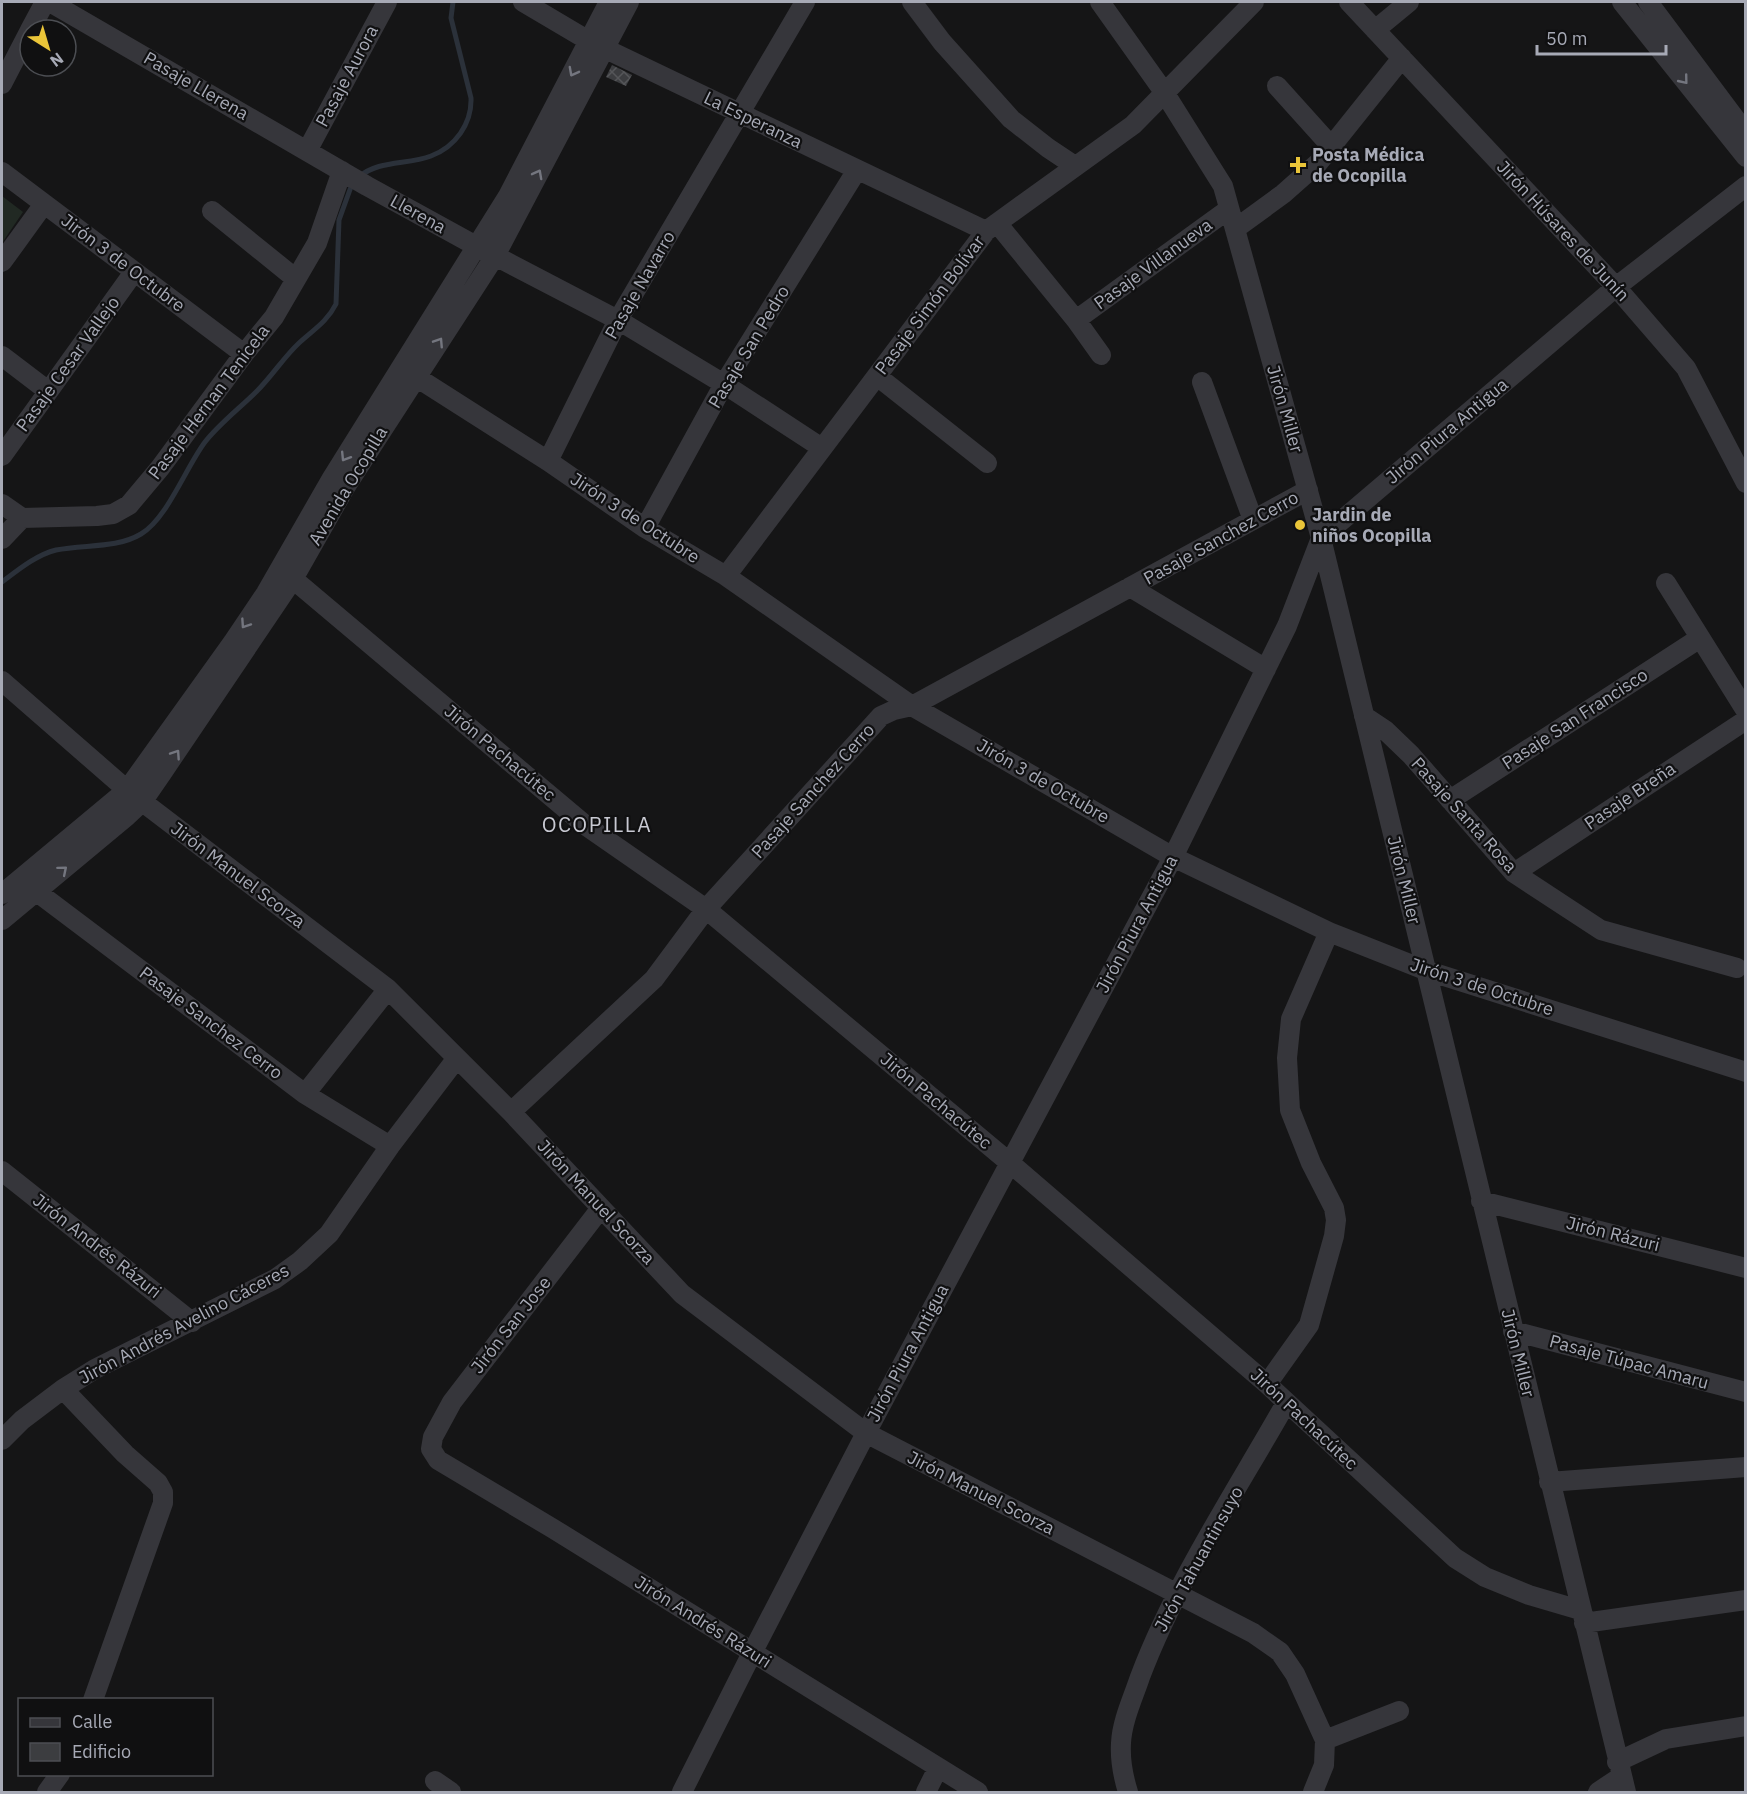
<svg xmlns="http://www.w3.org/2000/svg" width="1747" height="1794" viewBox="0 0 1747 1794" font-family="'IBM Plex Sans',sans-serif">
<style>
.green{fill:#212923}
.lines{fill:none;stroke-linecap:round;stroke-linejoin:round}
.stream{stroke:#2b313a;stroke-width:5}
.building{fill:url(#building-cross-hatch)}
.minor{stroke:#36363b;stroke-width:20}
.oneway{stroke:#74767f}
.poi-dot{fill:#eac539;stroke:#101011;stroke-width:2}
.labels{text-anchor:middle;stroke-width:4.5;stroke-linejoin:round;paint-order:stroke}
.street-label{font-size:18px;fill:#a7aab6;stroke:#101011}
.poi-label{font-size:18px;font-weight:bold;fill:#a7aab6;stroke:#101011;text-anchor:start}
.quarter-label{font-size:21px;letter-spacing:1.5px;fill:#c8c9d2;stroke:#101011}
</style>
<defs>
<pattern id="building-cross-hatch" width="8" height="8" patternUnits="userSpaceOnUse" patternTransform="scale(1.5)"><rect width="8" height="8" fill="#3c3d40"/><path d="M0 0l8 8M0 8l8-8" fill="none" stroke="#555659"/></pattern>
</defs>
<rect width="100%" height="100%" fill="#151516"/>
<path class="green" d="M2 196 23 212 2 243Z"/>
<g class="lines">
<path class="stream" d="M359 177C378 160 407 165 431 156 455 147 472 124 471 98L451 18 453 2
M2 582C18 570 36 555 56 550 84 544 116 549 141 534 167 519 186 467 205 442 220 423 240 408 257 391 272 376 284 357 299 343 313 330 327 322 336 304L339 220 352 184"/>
</g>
<path class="building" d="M612 65 632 75 626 86 606 77Z"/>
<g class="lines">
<path class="minor" d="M50 2 367 186 478 247 618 320 724 384 822 448
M523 2 589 41 986 231
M912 2 942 42 1011 119 1048 148 1075 166
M1100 2 1164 92 1223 186 1321 538 1626 1792
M1349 2 1616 287 1686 368 1746 483
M1622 2 1746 157
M1648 2 1746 133
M30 30 45 2
M1375 30 1409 2
M2 84 30 30
M1277 86 1331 146
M307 151 387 2
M2 172 244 354
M212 211 296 279
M997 223 1076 320 1101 355
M1235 229 1283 194 1318 163 1402 58
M2 262 44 204
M1076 320 1229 209
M2 356 48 391
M402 368 548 461 645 528 726 576 912 706 1173 857 1329 932 1425 970 1746 1072
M877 376 987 463
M1202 382 1253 520
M2 456 134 272
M548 461 618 320 805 2
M2 504 22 518
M645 528 724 384 857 170
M2 539 22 518 97 516 113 514 129 505 160 468 244 354 274 317 317 243 342 171
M726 576 986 231 1133 125 1254 2
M293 579 585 825 706 909 1010 1163 1267 1384 1455 1558 1485 1577 1529 1595 1580 1610
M1666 583 1746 711
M1130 587 1266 669
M2 681 127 790 388 989 511 1112 682 1294 866 1433 1253 1633 1280 1652 1295 1674 1325 1740 1324 1765 1313 1792
M1364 716 1385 730 1411 755 1514 873 1601 930 1737 968
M1450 800 1700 638
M1514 873 1746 720
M37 892 305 1094 390 1146
M2 894 127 790 233 642 266 593 332 478 508 196 609 2
M2 920 127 816 142 802 162 773 293 579 346 486 495 256 629 2
M305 1094 388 989
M511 1112 654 979 706 909 881 716 894 710 912 706 1308 490
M2 1171 192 1322
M1481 1201 1746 1268
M601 1208 452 1402 433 1437 431 1449 438 1460 552 1528 978 1792
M1513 1331 1746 1392
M1267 1384 1309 1325 1334 1236 1336 1220 1334 1208 1311 1163 1290 1110 1287 1058 1291 1019 1329 932
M63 1389 125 1454 158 1483 163 1492V1503L93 1700
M2 1440 22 1420 63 1389 95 1369 275 1279 300 1261 329 1234 390 1146 457 1058
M1549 1482 1746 1467
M1584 1623 1746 1600
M1325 1740 1399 1711
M1617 1762 1666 1739 1746 1726
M435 1781 451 1792
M47 1792 60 1774
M682 1792 752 1653 866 1433 1173 857 1287 626 1321 538 1616 287 1746 186
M926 1792 938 1768
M1128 1792C1123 1776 1120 1760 1121 1743 1122 1721 1133 1698 1140 1677 1177 1580 1235 1493 1286 1403
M1598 1792 1622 1776"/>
</g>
<defs><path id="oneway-chevron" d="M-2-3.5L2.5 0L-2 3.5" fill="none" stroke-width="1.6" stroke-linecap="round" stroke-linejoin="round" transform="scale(1.5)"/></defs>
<g class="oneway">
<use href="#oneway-chevron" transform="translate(573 72) rotate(118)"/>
<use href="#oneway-chevron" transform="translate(1684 80) rotate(51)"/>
<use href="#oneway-chevron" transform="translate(538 174) rotate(-62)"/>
<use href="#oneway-chevron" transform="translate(439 342) rotate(-57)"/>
<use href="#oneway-chevron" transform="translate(345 457) rotate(122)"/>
<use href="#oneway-chevron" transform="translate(245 624) rotate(124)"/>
<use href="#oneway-chevron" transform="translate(176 754) rotate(-56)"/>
<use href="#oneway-chevron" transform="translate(63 870) rotate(-40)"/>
</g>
<g class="poi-dot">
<path d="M1295 156h6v6h6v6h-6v6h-6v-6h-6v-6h6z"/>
<circle cx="1300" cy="525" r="6"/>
</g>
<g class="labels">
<g class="street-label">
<text transform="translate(347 76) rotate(-62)" y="6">Pasaje Aurora</text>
<text transform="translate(196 86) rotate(30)" y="6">Pasaje Llerena</text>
<text transform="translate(753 120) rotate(26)" y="6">La Esperanza</text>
<text transform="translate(418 214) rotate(29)" y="6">Llerena</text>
<text transform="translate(1563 231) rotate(47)" y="6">Jirón Húsares de Junín</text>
<text transform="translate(123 263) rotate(37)" y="6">Jirón 3 de Octubre</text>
<text transform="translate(1153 264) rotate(-36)" y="6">Pasaje Villanueva</text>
<text transform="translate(640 285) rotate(-60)" y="6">Pasaje Navarro</text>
<text transform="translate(930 305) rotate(-53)" y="6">Pasaje Simón Bolívar</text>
<text transform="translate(749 347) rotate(-59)" y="6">Pasaje San Pedro</text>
<text transform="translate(68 364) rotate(-54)" y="6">Pasaje Cesar Vallejo</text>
<text transform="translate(209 402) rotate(-53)" y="6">Pasaje Hernan Tenicela</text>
<text transform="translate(1285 409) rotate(74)" y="6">Jirón Miller</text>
<text transform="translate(1447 431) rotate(-40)" y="6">Jirón Piura Antigua</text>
<text transform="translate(348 486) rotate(-59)" y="6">Avenida Ocopilla</text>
<text transform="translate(635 518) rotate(33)" y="6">Jirón 3 de Octubre</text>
<text transform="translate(1221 538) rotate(-29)" y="6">Pasaje Sanchez Cerro</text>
<text transform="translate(1575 719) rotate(-33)" y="6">Pasaje San Francisco</text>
<text transform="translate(500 753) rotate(40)" y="6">Jirón Pachacútec</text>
<text transform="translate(1043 781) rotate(30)" y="6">Jirón 3 de Octubre</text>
<text transform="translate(813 791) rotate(-48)" y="6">Pasaje Sanchez Cerro</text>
<text transform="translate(1630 796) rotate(-34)" y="6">Pasaje Breña</text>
<text transform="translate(1464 815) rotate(48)" y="6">Pasaje Santa Rosa</text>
<text transform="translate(238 875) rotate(37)" y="6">Jirón Manuel Scorza</text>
<text transform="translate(1404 880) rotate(76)" y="6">Jirón Miller</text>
<text transform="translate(1137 924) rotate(-62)" y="6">Jirón Piura Antigua</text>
<text transform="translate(1482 987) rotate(18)" y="6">Jirón 3 de Octubre</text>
<text transform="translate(211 1023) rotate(37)" y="6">Pasaje Sanchez Cerro</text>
<text transform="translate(936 1101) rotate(40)" y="6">Jirón Pachacútec</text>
<text transform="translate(596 1202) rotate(47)" y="6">Jirón Manuel Scorza</text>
<text transform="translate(1613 1234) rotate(14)" y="6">Jirón Rázuri</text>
<text transform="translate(97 1246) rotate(38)" y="6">Jirón Andrés Rázuri</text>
<text transform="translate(184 1324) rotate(-28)" y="6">Jirón Andrés Avelino Cáceres</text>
<text transform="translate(511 1325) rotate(-52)" y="6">Jirón San Jose</text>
<text transform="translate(908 1353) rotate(-62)" y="6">Jirón Piura Antigua</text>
<text transform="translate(1518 1353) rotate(76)" y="6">Jirón Miller</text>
<text transform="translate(1629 1362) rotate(15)" y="6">Pasaje Túpac Amaru</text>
<text transform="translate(1304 1419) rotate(43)" y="6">Jirón Pachacútec</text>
<text transform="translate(981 1493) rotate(27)" y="6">Jirón Manuel Scorza</text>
<text transform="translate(1199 1559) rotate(-61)" y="6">Jirón Tahuantinsuyo</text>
<text transform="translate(703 1622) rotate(32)" y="6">Jirón Andrés Rázuri</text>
</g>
<g class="poi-label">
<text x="1312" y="161">Posta Médica<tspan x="1312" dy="21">de Ocopilla</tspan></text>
<text x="1312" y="521">Jardin de<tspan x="1312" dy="21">niños Ocopilla</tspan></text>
</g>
<g class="quarter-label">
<text x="597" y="832">OCOPILLA</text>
</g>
</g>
<rect width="1747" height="1794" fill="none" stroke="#a7aab6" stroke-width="6"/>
<rect x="18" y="1698" width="195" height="78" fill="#101011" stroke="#4c4e53" stroke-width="1.5"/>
<rect x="30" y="1718" width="30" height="9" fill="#36363b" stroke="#4c4e53" stroke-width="1.5"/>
<text x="72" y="1728" font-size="18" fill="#a7aab6">Calle</text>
<rect x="30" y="1743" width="30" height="18" fill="#3c3d40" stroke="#4c4e53" stroke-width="1.5"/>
<text x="72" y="1758" font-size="18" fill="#a7aab6">Edificio</text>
<g transform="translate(48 48) rotate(143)"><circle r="28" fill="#101011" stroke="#4c4e53" stroke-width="1.5"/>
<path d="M0-4.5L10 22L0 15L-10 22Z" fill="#eac539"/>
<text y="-9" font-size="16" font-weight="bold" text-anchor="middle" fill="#a7aab6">N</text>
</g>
<path d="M1537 45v9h129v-9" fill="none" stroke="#a7aab6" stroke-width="3"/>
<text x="1546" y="45" font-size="18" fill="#a7aab6" stroke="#101011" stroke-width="4.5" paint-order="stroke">50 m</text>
</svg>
